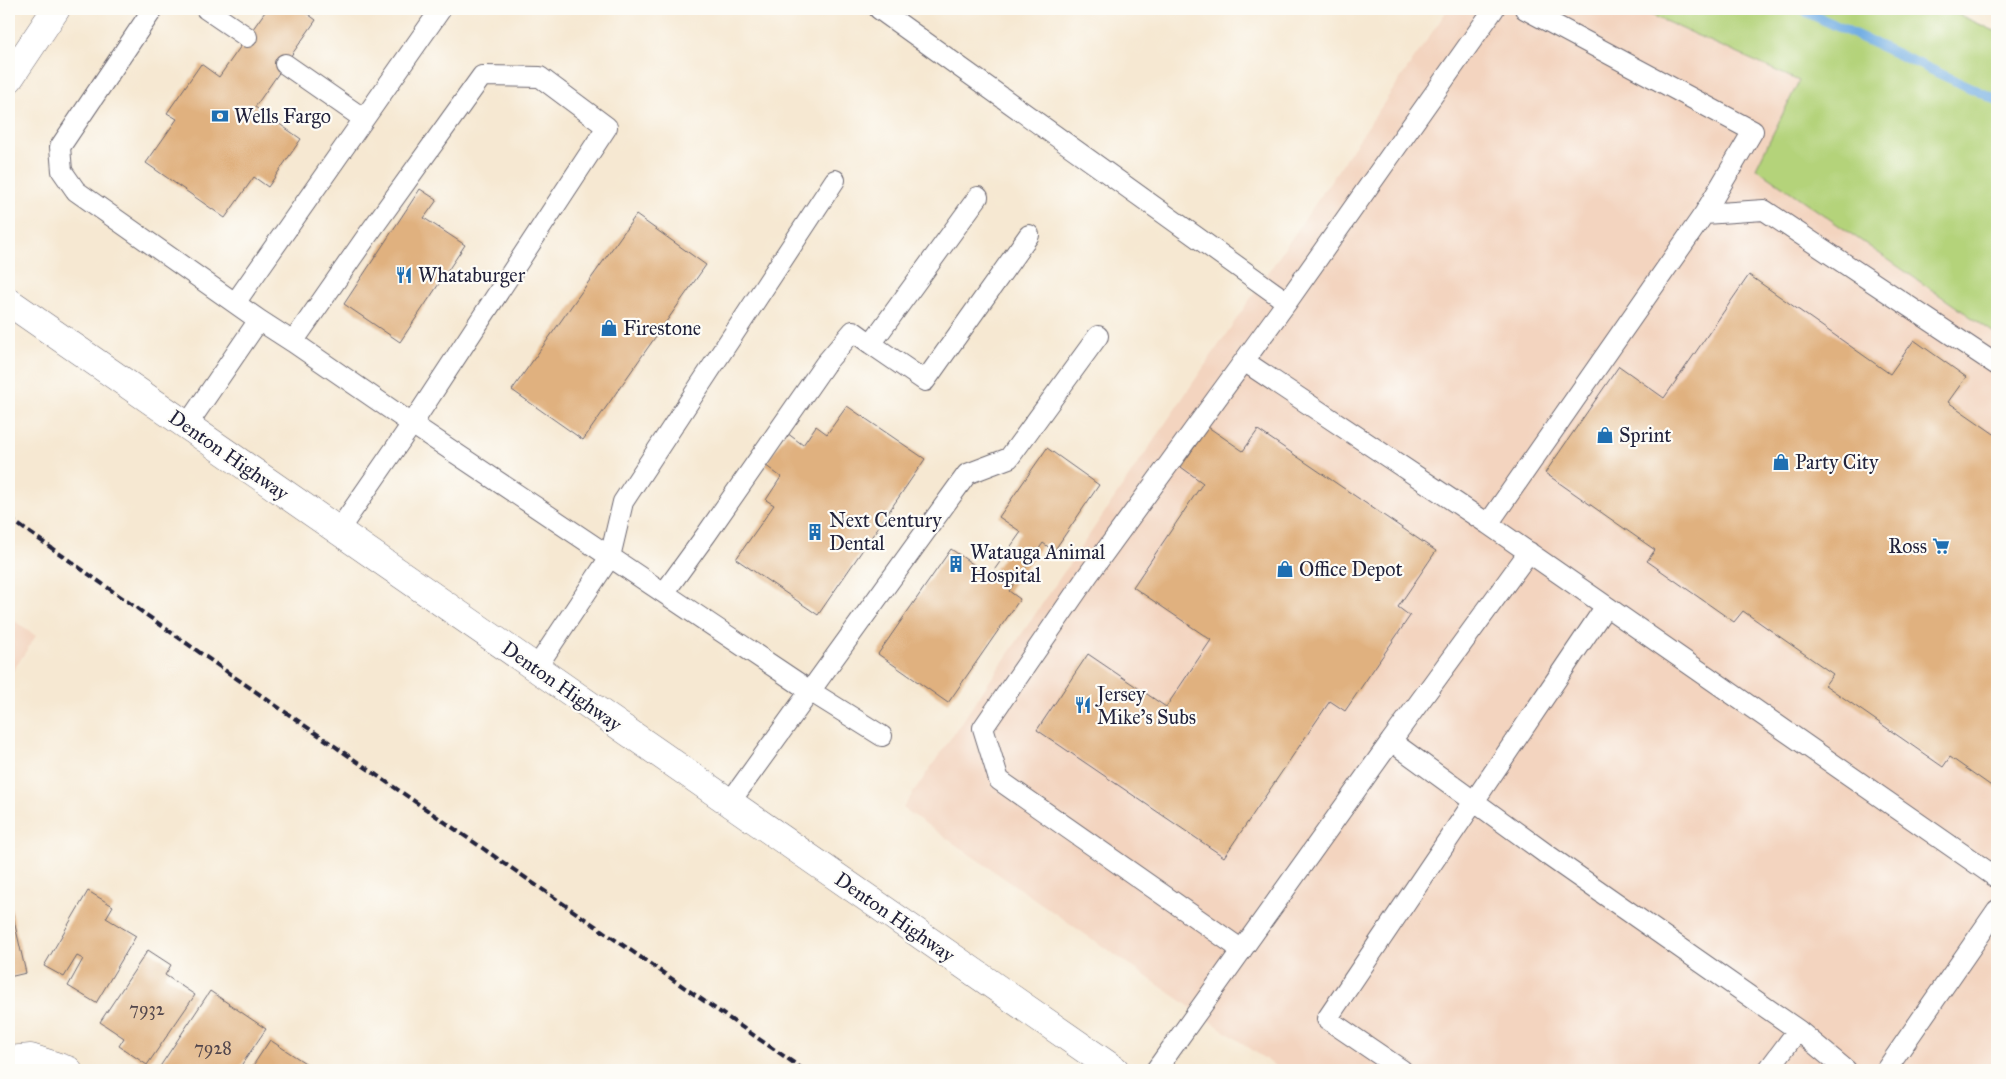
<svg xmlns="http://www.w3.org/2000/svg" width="2006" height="1079" viewBox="0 0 2006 1079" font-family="'IM FELL Great Primer',serif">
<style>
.built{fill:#f3d4bf}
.green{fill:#b4d37a;stroke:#6b7a5a}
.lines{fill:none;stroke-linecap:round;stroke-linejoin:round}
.stream{stroke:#72aee3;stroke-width:10}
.building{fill:#e0b17f}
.service-casing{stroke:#6c6770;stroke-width:22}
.minor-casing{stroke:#6c6770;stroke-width:29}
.tertiary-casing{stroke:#6c6770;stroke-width:29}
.primary-casing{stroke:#6c6770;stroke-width:29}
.service{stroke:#fff;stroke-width:20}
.minor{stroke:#fff;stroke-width:28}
.tertiary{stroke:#fff;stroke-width:28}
.primary{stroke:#fff;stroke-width:28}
.rail{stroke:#22223b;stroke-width:4;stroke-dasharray:8 4;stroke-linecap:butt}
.labels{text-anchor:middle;stroke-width:4.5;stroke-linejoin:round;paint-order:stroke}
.number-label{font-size:18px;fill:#52464c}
.poi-label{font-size:20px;fill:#22223b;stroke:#fdfcf7;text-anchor:start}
.street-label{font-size:20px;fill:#22223b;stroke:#fdfcf7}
</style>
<rect width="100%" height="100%" fill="#fdfcf7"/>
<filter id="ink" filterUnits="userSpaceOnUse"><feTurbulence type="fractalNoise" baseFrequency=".02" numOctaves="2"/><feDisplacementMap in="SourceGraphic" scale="10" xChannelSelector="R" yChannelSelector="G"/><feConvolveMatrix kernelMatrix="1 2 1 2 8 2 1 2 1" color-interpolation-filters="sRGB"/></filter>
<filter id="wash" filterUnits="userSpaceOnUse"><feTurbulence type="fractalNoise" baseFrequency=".0096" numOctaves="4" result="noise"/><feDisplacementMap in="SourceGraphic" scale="20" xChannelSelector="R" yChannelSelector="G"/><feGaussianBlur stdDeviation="1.12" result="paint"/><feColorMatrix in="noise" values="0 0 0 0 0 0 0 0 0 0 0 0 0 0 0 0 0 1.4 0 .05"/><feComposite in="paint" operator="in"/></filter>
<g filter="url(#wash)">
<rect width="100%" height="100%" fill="#f6e8d2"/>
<path class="built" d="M1448 9H1638L1800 81 1756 168 1997 335V1070H1281L903 808Z
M9 617 36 636 9 677Z"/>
<path class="green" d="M1638 9H1946L1997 32V335L1756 168 1799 81Z"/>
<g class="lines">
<path class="stream" d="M1800 9 1997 100"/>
</g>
<g id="blocks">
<path class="building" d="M267 9H301L316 20 255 107 301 139 268 187 254 177 225 218 146 163 177 119 167 113 201 64 219 77Z
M420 189 437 200 424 218 465 245 400 342 344 304Z
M636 215 706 265 583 440 512 390Z
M1749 275 1890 374 1914 340 1966 377 1948 402 1997 436V790L1950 757 1943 767 1825 685 1833 674 1743 611 1734 622 1647 561 1655 550 1545 473 1619 366 1664 398Z
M847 406 925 459 818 615 736 559 774 505 766 500 781 477 765 465 787 433 803 445 816 426 827 434Z
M1208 427 1243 451 1258 430 1436 551 1398 607 1410 616 1345 711 1330 701 1224 857 1037 730 1088 654 1166 707 1211 640 1133 587 1203 483 1181 467Z
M1047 448 1099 485 1054 551 1043 543 1009 591 1020 599 948 703 878 654 951 549 990 576 1021 532 999 517Z
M88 891 113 906 106 918 136 936 96 1003 68 986 83 959 77 956 64 977 44 966Z
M9 899 26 973 9 977Z
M148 950 171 965 165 975 195 995 147 1065 119 1046 124 1038 100 1022Z
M210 991 266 1029 238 1070H163L159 1068Z
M270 1040 316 1070H250Z"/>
</g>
</g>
<g filter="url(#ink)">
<use href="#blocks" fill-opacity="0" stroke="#6c6770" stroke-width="1"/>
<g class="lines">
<g class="service-casing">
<path id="service" d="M153 9 60 147 62 171 76 191 259 320
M206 9 247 37
M879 9 1287 302
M1525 9 1753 131 1704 214
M364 119 441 9
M235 303 364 119 285 64
M293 342 412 424 810 691 882 736
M871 344 925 381 1029 235
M1244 361 1488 524
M1997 365 1764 210 1704 214 1488 524 1997 878
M187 425 259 320 293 342 367 236 482 76 540 77 607 127 412 424 338 531
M1529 552 1391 741 1549 856 1798 1030 1846 1070
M664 593 706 535 825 364 853 331 871 344 978 197
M536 668 610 557 623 502 835 180
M730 802 967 474 1009 458 1098 336
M1242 950 999 780 983 728 1088 575 1287 302 1494 9
M1156 1070 1391 741
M1402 1070 1327 1019 1606 606
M1768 1070 1798 1030
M1886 1070 1997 910"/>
</g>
<g class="minor-casing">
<path id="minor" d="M9 1060 31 1058 68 1070"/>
</g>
<g class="tertiary-casing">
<path id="tertiary" d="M9 79 56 9"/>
</g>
<g class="primary-casing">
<path id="primary" d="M9 302 1115 1070"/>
</g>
<use href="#service" class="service"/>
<use href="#minor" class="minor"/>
<use href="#tertiary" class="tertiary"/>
<use href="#primary" class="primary"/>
<path class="rail" d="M9 518 233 676 804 1070"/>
</g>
</g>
<defs>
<g id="bank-bare" transform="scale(1.35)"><path d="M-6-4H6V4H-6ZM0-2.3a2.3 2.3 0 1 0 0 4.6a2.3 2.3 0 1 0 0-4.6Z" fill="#1f6fb2" stroke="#fdfcf7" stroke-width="2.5" paint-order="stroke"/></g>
<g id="restaurant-bare" transform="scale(1.35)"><path d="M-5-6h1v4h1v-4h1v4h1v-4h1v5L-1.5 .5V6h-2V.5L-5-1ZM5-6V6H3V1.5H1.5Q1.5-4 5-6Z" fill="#1f6fb2" stroke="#fdfcf7" stroke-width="2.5" paint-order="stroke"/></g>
<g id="shop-bare" transform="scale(1.35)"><path d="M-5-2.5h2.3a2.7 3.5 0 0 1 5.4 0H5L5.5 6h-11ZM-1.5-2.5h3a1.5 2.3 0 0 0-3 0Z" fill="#1f6fb2" stroke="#fdfcf7" stroke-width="2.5" paint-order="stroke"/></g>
<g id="building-bare" transform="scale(1.35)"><path d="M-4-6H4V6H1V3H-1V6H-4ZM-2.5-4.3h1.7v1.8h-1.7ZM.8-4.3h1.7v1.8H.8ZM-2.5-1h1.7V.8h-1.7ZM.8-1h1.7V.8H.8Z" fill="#1f6fb2" stroke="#fdfcf7" stroke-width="2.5" paint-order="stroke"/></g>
<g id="supermarket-bare" transform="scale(1.35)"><path d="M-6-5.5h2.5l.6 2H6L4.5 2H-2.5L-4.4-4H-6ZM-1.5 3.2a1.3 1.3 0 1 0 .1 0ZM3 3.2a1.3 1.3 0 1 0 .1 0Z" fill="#1f6fb2" stroke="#fdfcf7" stroke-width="2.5" paint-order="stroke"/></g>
</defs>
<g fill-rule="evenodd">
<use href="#bank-bare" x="220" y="116"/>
<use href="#restaurant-bare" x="404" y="275"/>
<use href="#shop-bare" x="609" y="328"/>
<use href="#shop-bare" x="1605" y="435"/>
<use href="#shop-bare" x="1781" y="462"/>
<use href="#building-bare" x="815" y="532"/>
<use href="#supermarket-bare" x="1941" y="546"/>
<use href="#building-bare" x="956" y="564"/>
<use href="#shop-bare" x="1285" y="569"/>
<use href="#restaurant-bare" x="1083" y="705"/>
</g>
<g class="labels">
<g class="number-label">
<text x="147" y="1015">7932</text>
<text x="213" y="1054">7928</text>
</g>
<g class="poi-label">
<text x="234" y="123">Wells Fargo</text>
<text x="418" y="282">Whataburger</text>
<text x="623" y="335">Firestone</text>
<text x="1619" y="442">Sprint</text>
<text x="1795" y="469">Party City</text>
<text x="829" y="527">Next Century<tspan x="829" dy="23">Dental</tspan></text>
<text x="1927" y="553" text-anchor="end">Ross</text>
<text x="970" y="559">Watauga Animal<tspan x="970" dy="23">Hospital</tspan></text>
<text x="1299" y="576">Office Depot</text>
<text x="1097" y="701">Jersey<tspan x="1097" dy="23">Mike's Subs</tspan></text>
</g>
<g class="street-label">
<text transform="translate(229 455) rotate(35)" y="7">Denton Highway</text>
<text transform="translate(562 686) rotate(35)" y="7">Denton Highway</text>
<text transform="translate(895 917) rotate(35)" y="7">Denton Highway</text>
</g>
</g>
<rect width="2006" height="1079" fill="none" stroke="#fdfcf7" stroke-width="30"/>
</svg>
